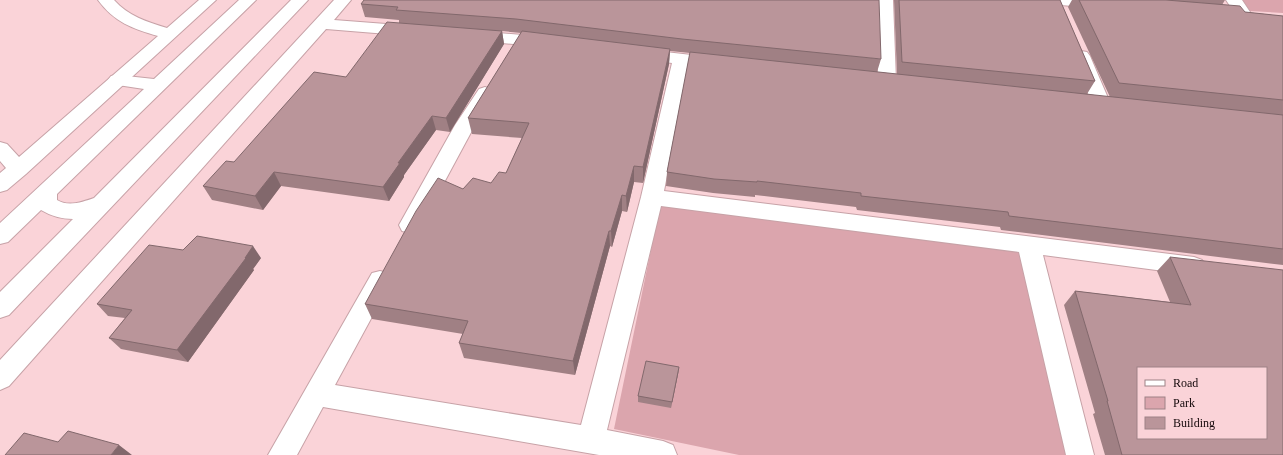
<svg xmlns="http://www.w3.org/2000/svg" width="1283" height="455" viewBox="0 0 1283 455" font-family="'Times New Roman',serif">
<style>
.green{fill:#dba5ad}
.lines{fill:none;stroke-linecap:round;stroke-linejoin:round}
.minor-casing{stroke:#c7a2a7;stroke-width:2}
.tertiary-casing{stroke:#c7a2a7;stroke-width:2}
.minor{fill:#fff;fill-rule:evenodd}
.tertiary{fill:#fff;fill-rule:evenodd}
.wall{fill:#a08084}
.shaded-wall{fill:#82686c}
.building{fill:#ba959a;stroke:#82686c;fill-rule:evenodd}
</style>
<rect width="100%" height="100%" fill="#fad3d8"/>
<path class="green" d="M1242 0H1283V13L1250 11Z
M660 206 1020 249 1069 455H739L614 429Z"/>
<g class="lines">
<g class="minor-casing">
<path id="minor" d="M98 0H114C128 16 147 22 167 28L199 0H216L26 174 7 190 0 192V173L6 168 0 161V142L7 144 19 157 158 36C133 29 114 22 98 0Z
M334 0H351L334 20 412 26 418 28 420 31 418 34 412 36 326 29 9 386 0 390V360Z
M877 0H893L896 81 893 85 887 86 881 85 878 81Z
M1052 0H1106L1108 3 1106 6 1100 8 1060 5 1055 3Z
M1226 0H1242L1252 15 1250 18 1244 20 1238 18Z
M474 31 546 37 552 38 554 42 552 46 546 47 468 40 466 36 468 32Z
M639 49 718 58 724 59 727 63 724 67 718 68 688 65 664 191 1194 257 1202 260 1206 266 1202 272 1194 275 1043 255 1094 455H1066L1019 252 661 206 607 430 663 441 673 445 677 455H599L323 407 297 455H268L372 273 380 271 388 273 392 280 335 385 581 425 641 197 672 63 633 58 630 54 633 50Z
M1081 51 1087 52 1090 56 1111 105 1109 109 1102 111 1095 109 1093 105 1072 56 1075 52Z
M485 87 491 89 494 93 475 125 418 231 410 233 402 231 399 225 455 125 479 89Z"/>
</g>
<g class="tertiary-casing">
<path id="tertiary" d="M239 0H256L57 194V200C68 207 83 202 94 198L291 0H308L9 315 0 318V292L73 219C62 219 51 216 41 210L8 242 0 244V223L144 89 111 84 108 80 111 76 117 75 154 79Z"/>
</g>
<use href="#minor" class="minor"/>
<use href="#tertiary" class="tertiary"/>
</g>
<path class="wall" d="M364 0 881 59 877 72 897 74 894 0H1060L1095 81 1087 94 1110 97 1068 7 1072 0H1225L1222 5 1245 12 1283 16V265L1001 230 1000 227 857 210 856 207 755 195V197L713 193 666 186 667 172 690 53 670 51 669 64 643 183 634 182 627 212 622 211 612 247 610 246 575 375 464 358 459 343 463 334 372 319 365 304 463 189 491 183 506 173 522 138 472 134 468 118 521 33 502 31 504 44 450 132 436 130 404 175V177L389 201 281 186 263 210 212 200 203 186 234 162 346 77 399 23V20L365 17 361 4Z
M1170 257 1283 455H1105L1093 414 1095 413 1064 305 1075 291 1170 302 1157 271Z
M261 258 253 269 254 270 188 362 121 349 109 338 125 318 108 316 97 304Z
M679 367 678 374 671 408 638 402V396Z"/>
<path class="shaded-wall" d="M502 31 504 44 450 132 446 118Z
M670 49 669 64 643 183V167Z
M432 116 436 130 404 175V177L389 201 383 187 398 163Z
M634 166V182L627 212 626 196Z
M274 172 281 186 263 210 255 196Z
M622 195V211L612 247 611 231Z
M609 231 610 246 575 375 573 361Z
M253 246 261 258 253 269 254 270 188 362 177 350Z
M679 367 678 374 671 408 672 402Z
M119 445 132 455H111Z"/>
<path class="building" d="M364 0H879L881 59 682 39 516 19 396 10 398 7 361 4Z
M899 0H1060L1095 81 902 62Z
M1079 0H1166L1240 6 1245 12 1283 16V100L1119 83Z
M387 22 502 31 446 118 432 116 398 163H400L383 187 274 172 255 196 203 186 226 161 234 162 314 72 346 77Z
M522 31 670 49 643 167 634 166 626 196 622 195 611 231H609L573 361 459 343 468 321 365 304 416 211 438 178 463 189 473 178 491 183 499 172 506 173 529 123 468 118Z
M690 52 1283 115V249L1009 216 1008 212 861 196V193L757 181V182L714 179 667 172Z
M197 236 253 246 245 258H246L177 350 109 338 132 310 97 304 149 245 183 250Z
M1170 257 1283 270V455H1122L1107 401H1108L1075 291 1191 305ZM1138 368H1266V438H1138Z
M646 361 679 367 672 402 638 396Z
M68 431 119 445 111 455H5L24 433 58 442Z"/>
<rect x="1137" y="367" width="130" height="72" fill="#fad3d8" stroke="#9e8286"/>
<rect x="1145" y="380" width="20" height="6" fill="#ffffff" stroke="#9e8286"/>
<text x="1173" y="387" font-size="12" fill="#14080a">Road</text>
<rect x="1145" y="397" width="20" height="12" fill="#dba5ad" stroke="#9e8286"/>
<text x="1173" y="407" font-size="12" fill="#14080a">Park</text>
<rect x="1145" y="417" width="20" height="12" fill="#ba959a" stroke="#9e8286"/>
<text x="1173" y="427" font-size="12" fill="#14080a">Building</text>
</svg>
